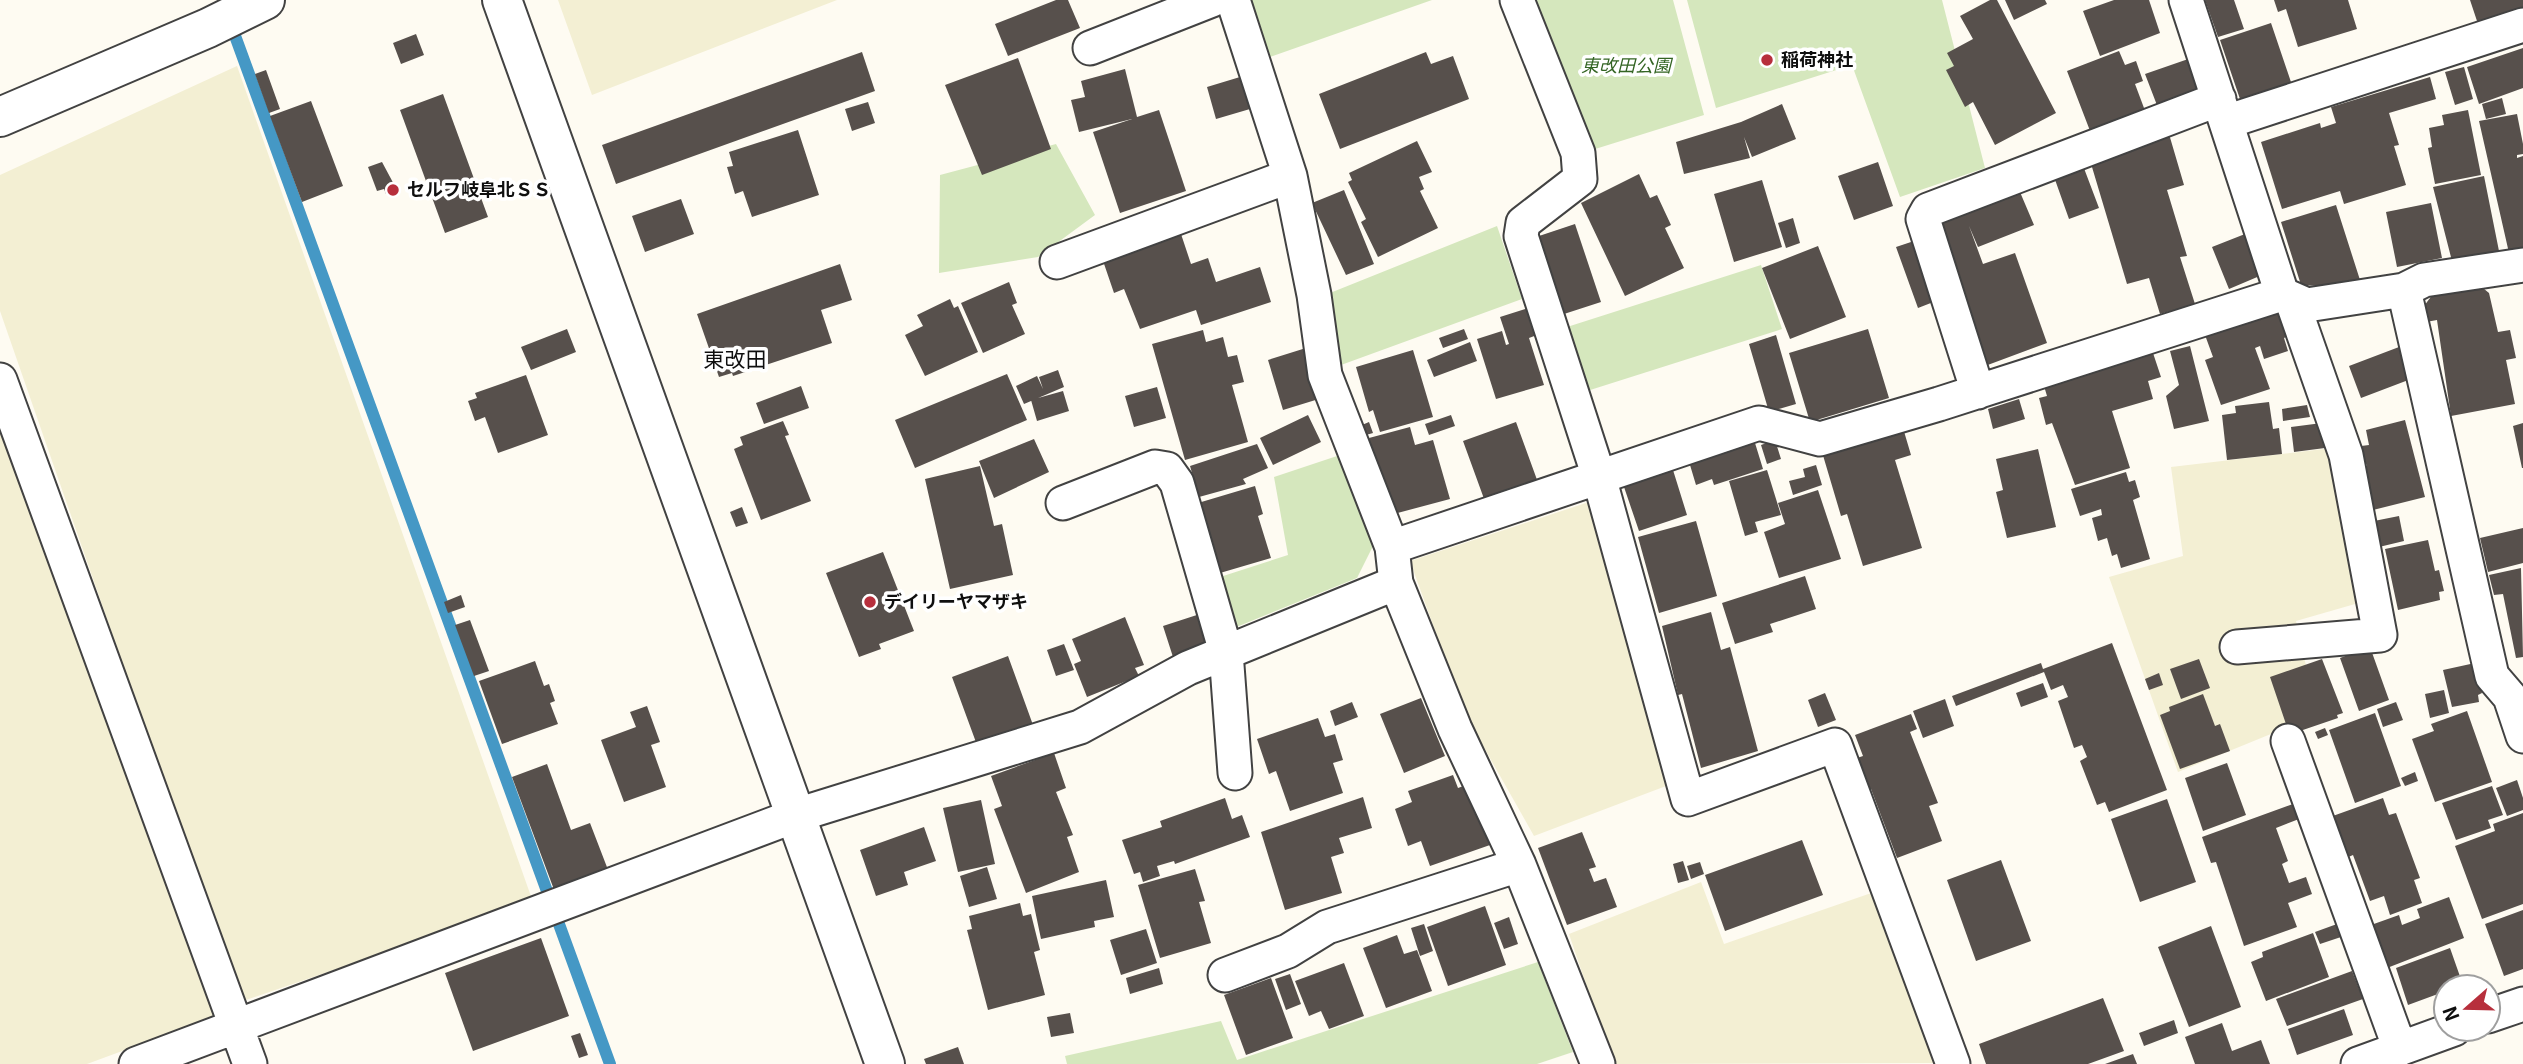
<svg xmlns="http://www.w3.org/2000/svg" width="2523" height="1064" viewBox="0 0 2523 1064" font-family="Georgia,'Noto Sans JP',serif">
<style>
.farmland{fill:#f3efd3}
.green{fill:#d5e7bd}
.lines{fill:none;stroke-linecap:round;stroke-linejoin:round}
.stream{stroke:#4598c5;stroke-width:12}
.building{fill:#57504c}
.minor-casing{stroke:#424242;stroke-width:37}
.tertiary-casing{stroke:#424242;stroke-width:42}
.minor{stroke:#fff;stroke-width:33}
.tertiary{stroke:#fff;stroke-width:38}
.poi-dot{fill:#b72f3c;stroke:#fff;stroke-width:2.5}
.labels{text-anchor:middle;stroke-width:7;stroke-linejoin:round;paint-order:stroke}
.poi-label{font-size:18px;font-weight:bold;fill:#0f0f0f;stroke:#fff;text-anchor:start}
.park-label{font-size:18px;font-style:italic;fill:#336423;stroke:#fff}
.quarter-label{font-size:21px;fill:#0f0f0f;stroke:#fff}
</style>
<rect width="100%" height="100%" fill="#fefbf2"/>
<path class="farmland" d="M558 0H837L592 95Z
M237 66 533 902 240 1002 0 311V175Z
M0 424 217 1016 87 1064H0Z
M2332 448 2362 602 2296 621 2317 715 2178 772 2109 577 2183 556 2171 467Z
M1595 500 1674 783 1534 836 1465 714 1410 561Z
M1701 882 1724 944 1880 890 1937 1063 1613 1064 1569 934Z"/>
<path class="green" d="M1246 0H1432L1264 59Z
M1535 0H1673L1704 115 1592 150Z
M1687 0H1942L1985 168 1900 197 1852 65 1716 108Z
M1056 144 1095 215 1038 257 939 273 940 175Z
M1497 226 1522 299 1341 365 1330 293Z
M1761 265 1782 329 1587 391 1567 327Z
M1343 454 1375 542 1357 578 1234 628 1217 578 1288 555 1274 477Z
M1538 962 1573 1052 1537 1064H1067L1065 1056 1221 1021 1237 1060Z"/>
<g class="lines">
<path class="stream" d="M230 22 610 1064"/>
</g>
<path class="building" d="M1056 0H1068L1080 28 1008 56 995 24Z
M1990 0H1997L2056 113 1995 145 1973 102 1965 107 1946 70 1954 66 1947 53 1973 39 1960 16Z
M2005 0H2045L2047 4 2014 20Z
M2114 0H2149L2160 33 2100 56 2083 11Z
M2205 0H2234L2244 29 2218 37Z
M2274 0H2348L2357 29 2298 47 2286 9 2278 12Z
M2470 0H2523V18L2481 33Z
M2271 23 2293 88 2242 105 2220 40Z
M416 34 424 55 401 64 393 43Z
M2523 48V88L2479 104 2467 67Z
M2119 51 2125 65 2136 61 2143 81 2135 84 2147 116 2092 136 2067 71Z
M862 52 875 91 616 184 602 145Z
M1426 52 1431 64 1453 56 1469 99 1340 149 1319 94Z
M2194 57 2207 95 2160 113 2145 74Z
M1018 58 1051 149 982 175 945 85Z
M2464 67 2473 99 2455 105 2445 72Z
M1125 69 1137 117 1159 110 1186 191 1120 213 1093 132 1132 119 1079 132 1071 100 1085 97 1081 81Z
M266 70 280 109 269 113 255 74Z
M1240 77 1250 109 1216 119 1207 87Z
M2430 77 2436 99 2389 113 2399 145 2394 146 2406 185 2344 204 2340 191 2282 209 2261 142 2320 123 2321 128 2336 123 2331 107Z
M443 94 488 217 445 233 400 110Z
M2502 98 2506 114 2486 119 2482 104Z
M311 101 343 186 302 202 270 116Z
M868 102 875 123 852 131 845 109Z
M1782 104 1796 139 1752 157 1744 137 1750 158 1684 174 1676 142 1741 122Z
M2468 110 2481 175 2435 184 2428 148 2432 147 2429 128 2444 125 2442 115Z
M2517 114 2523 144V154L2517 155V158L2523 156V250L2509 253 2479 121Z
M798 130 819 195 752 217 743 191 735 194 727 167 733 166 729 152Z
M2169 134 2184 185 2167 190 2187 256 2180 257 2195 304 2160 314 2149 278 2127 284 2089 157Z
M1417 141 1432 172 1419 177 1424 189 1420 191 1438 228 1378 257 1361 222 1366 219 1348 182 1352 180 1349 173Z
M382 162 397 190 386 194 384 189 377 191 368 167Z
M1878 162 1893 206 1854 220 1838 176Z
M2082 163 2099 208 2069 219 2053 174Z
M1639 174 1650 198 1657 195 1671 225 1665 228 1684 268 1625 296 1581 203Z
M2484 176 2500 256 2453 265 2433 187Z
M1762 180 1782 247 1734 262 1714 194Z
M2017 185 2034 225 1978 247 1969 226 1983 264 2015 253 2047 343 1985 366 1935 225Z
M1344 190 1374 264 1346 275 1312 203Z
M681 199 694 234 645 252 632 216Z
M2431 203 2442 258 2397 267 2386 212Z
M2336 205 2360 280 2336 287 2301 285 2281 222Z
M1793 218 1800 243 1786 248 1778 223Z
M1575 224 1601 302 1564 314 1539 236Z
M1179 228 1191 264 1208 258 1216 282 1260 267 1271 302 1201 325 1196 310 1140 329 1124 289 1114 293 1101 255Z
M2245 234 2262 275 2229 289 2212 247Z
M1914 241 1936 301 1918 308 1896 247Z
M1818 246 1846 317 1790 339 1762 268Z
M840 264 852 300 821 310 832 343 733 376 732 373 719 377 697 314Z
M1009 282 1017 303 1012 305 1025 334 983 353 961 303Z
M2478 284 2489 293 2498 332 2510 330 2516 358 2506 360 2515 404 2451 416 2437 320 2426 322 2424 306 2433 294Z
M950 299 954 308 958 306 978 352 925 376 905 335 923 326 917 315Z
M1528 308 1537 335 1529 338 1544 385 1496 399 1477 339 1502 331 1506 345 1509 344 1500 317Z
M2279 310 2288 336 2284 338 2288 351 2264 359 2260 346 2255 348 2270 389 2221 405 2205 360 2213 357 2205 335Z
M567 329 576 352 531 370 521 347Z
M1464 329 1468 339 1443 348 1439 338Z
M1868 329 1889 398 1810 422 1789 353Z
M1203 330 1206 342 1223 337 1228 357 1237 355 1244 382 1232 385 1248 442 1185 460 1152 344Z
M1776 335 1796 404 1769 412 1749 344Z
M1470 342 1477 361 1434 377 1427 360Z
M2190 346 2209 421 2174 429 2166 396 2179 385 2170 351Z
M2399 347 2411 379 2361 398 2349 366Z
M1306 348 1322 398 1283 410 1268 360Z
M1413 350 1433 417 1380 432 1373 410 1369 412 1356 367Z
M2153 353 2161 377 2148 381 2153 399 2112 411 2130 468 2075 485 2052 423 2046 425 2039 398 2047 396 2044 386Z
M1058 370 1064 387 1024 404 1016 386 1037 376 1043 389 1039 377Z
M1007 374 1027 420 915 468 895 420Z
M526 375 548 435 498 453 485 417 475 421 468 401 477 398 475 393Z
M801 386 809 408 764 424 756 403Z
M1157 387 1166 418 1134 427 1125 396Z
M1063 391 1069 411 1037 421 1031 400Z
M2019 399 2025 419 1993 429 1988 409Z
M2269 402 2273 429 2279 428 2282 454 2227 460 2222 415 2236 413 2235 406Z
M2307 405 2310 417 2283 421 2282 409Z
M1308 415 1321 442 1273 465 1260 438Z
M1451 415 1455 426 1429 435 1425 424Z
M2405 420 2425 497 2369 511 2359 468 2367 467 2361 446 2369 445 2366 430Z
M783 421 789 435 785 436 811 501 761 520 734 449 743 445 740 437Z
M1369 422 1373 433 1366 435 1362 425Z
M1516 422 1540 488 1487 507 1463 441Z
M2322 423 2325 448 2294 452 2291 427Z
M2523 423V468H2522L2513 426Z
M1410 427 1415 445 1433 440 1450 499 1390 515 1369 438Z
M1903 428 1911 455 1895 460 1922 548 1863 566 1847 514 1841 516 1822 452Z
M1034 439 1049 472 994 498 979 461Z
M1775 440 1781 459 1767 464 1761 445Z
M1755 443 1763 469 1714 485 1712 479 1696 485 1690 465Z
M1257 444 1268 468 1243 479 1246 484 1199 497 1190 466Z
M2038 449 2056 527 2007 538 1996 492 2003 490 1996 459Z
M1816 465 1822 485 1793 495 1789 481 1805 477 1803 469Z
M980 466 994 526 1002 524 1013 575 950 589 925 479Z
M1673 470 1687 515 1639 531 1624 487Z
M1767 470 1781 515 1755 522 1758 532 1745 536 1729 481Z
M2126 472 2129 482 2135 480 2140 497 2133 500 2150 559 2121 568 2117 554 2112 556 2107 538 2098 541 2092 518 2102 515 2101 509 2080 516 2071 489Z
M1255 486 1263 514 1258 516 1271 558 1220 573 1198 503Z
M1818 490 1841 559 1779 578 1764 532 1785 524 1778 503Z
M742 507 748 523 736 527 730 512Z
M2399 516 2404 541 2379 547 2374 521Z
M1696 521 1717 596 1659 613 1638 537Z
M2523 528V563L2488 572 2480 538Z
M2428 540 2435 571 2439 570 2444 591 2439 592 2440 600 2398 610 2385 549Z
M883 552 914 631 879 644 881 649 859 657 826 573Z
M2521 568 2523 657 2516 658 2503 594 2494 595 2489 575Z
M1805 576 1816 609 1770 624 1773 632 1735 644 1722 603Z
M461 595 465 607 448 613 444 602Z
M1711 612 1721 650 1730 647 1758 751 1701 768 1682 694 1678 695 1662 626Z
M1203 613 1213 644 1173 657 1163 626Z
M1125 617 1144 665 1135 668 1139 676 1087 697 1074 664 1081 661 1072 639Z
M470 620 489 671 474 676 455 625Z
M2112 643 2167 790 2109 812 2105 802 2097 805 2080 761 2087 757 2082 745 2074 748 2058 701 2068 697 2063 685 2051 690 2044 672 1956 706 1952 696 2041 663 2043 669Z
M1064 644 1074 670 1056 676 1047 650Z
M2370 647 2389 700 2359 711 2340 658Z
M1008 656 1033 725 977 745 952 677Z
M2199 659 2210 688 2181 699 2170 669Z
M2322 659 2343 713 2337 715 2338 718 2297 732 2288 730 2270 677Z
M535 661 544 686 549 684 555 701 550 703 558 724 502 744 479 681Z
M2475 663 2482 693 2478 695 2479 702 2452 707 2443 670Z
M2159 673 2163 685 2149 690 2145 679Z
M2043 683 2048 697 2021 707 2016 693Z
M2444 690 2449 713 2430 718 2425 694Z
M1825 693 1836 720 1818 727 1808 700Z
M2203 694 2215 726 2220 724 2230 751 2180 769 2160 715 2170 711 2169 707Z
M1421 698 1445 756 1404 773 1380 714Z
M1945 699 1954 726 1923 738 1913 711Z
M1352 702 1358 717 1335 726 1330 711Z
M2396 702 2403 720 2383 727 2377 709Z
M647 706 660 742 651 745 666 787 624 802 601 740 636 727 630 712Z
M2467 711 2492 782 2435 802 2412 739 2434 731 2431 724Z
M2375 713 2401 786 2355 803 2329 730Z
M1911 714 1917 729 1910 732 1938 803 1929 806 1942 841 1897 858 1871 789 1868 790 1857 758 1863 756 1855 735Z
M1318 718 1325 737 1335 734 1343 760 1333 763 1343 793 1290 811 1276 771 1269 774 1257 739Z
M2325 728 2328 735 2318 739 2315 732Z
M1054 753 1066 788 1056 792 1073 835 1067 837 1079 872 1026 893 994 809 1002 806 991 776Z
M2227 763 2246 815 2203 831 2185 778Z
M547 764 571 830 590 823 610 875 556 895 512 777Z
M2415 772 2418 781 2405 786 2401 778Z
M1453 775 1458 788 1469 784 1490 845 1430 866 1421 841 1408 846 1395 809 1412 802 1408 791Z
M2517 780 2523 798V810L2507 816 2496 788Z
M2492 786 2503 815 2488 820 2491 828 2456 840 2442 803Z
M1363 797 1372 828 1339 838 1344 853 1331 857 1342 893 1285 910 1261 832Z
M1225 798 1232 819 1242 815 1250 837 1175 864 1174 861 1157 866 1160 876 1143 882 1140 872 1134 874 1122 840 1162 827 1160 821Z
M2383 798 2389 815 2396 813 2420 878 2414 880 2422 903 2390 915 2384 896 2370 901 2353 855 2344 859 2330 817Z
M2167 799 2196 882 2140 902 2111 819Z
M981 800 995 864 958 872 943 808Z
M2293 804 2299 819 2276 828 2288 861 2282 864 2289 883 2306 877 2312 894 2288 903 2297 927 2244 946 2216 862 2211 863 2202 837Z
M2523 813V904L2482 919 2455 846 2495 831 2493 824Z
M924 827 936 861 904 872 908 885 876 896 860 850Z
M1582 832 1596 867 1589 869 1594 882 1606 878 1617 907 1567 925 1538 848Z
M1802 840 1823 895 1725 931 1705 875Z
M2001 860 2031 941 1976 961 1947 880Z
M1683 861 1689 880 1678 883 1673 864Z
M1700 862 1704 874 1691 879 1687 866Z
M987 867 997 899 969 907 960 876Z
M1195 869 1205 901 1199 902 1211 943 1160 958 1138 885Z
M1106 880 1114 917 1094 921 1095 927 1041 939 1032 896Z
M2449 897 2464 938 2387 968 2371 925 2399 915 2402 925 2420 918 2417 909Z
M1020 903 1023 916 1031 914 1040 950 1034 952 1045 995 988 1010 967 930 972 929 969 916Z
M1485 906 1506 965 1448 986 1427 927Z
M2523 910V969L2504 976 2485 924Z
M1509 917 1518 944 1504 949 1494 923Z
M1424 924 1433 951 1420 956 1411 928Z
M2337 924 2341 937 2320 944 2315 932Z
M2211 926 2241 1007 2189 1027 2158 947Z
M1146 929 1157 963 1121 975 1110 940Z
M2313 933 2329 977 2266 1001 2251 962 2263 957 2262 952Z
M1397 935 1404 954 1417 950 1432 991 1386 1008 1363 948Z
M541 938 569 1016 473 1051 445 973Z
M2450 948 2463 985 2446 987V991L2408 1005 2396 968Z
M1344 963 1364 1016 1329 1029 1321 1011 1309 1016 1295 981Z
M1159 968 1163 984 1130 994 1126 978Z
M2352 971 2363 999 2287 1026 2276 999Z
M1290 974 1301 1004 1286 1010 1275 979Z
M1271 978 1293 1038 1246 1055 1224 995Z
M2103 998 2124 1051 2088 1064H1986L1979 1044Z
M2344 1009 2353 1035 2297 1055 2288 1029Z
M1070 1013 1074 1033 1051 1037 1047 1017Z
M2174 1020 2178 1033 2144 1046 2139 1033Z
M2222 1023 2232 1051 2261 1040 2270 1064H2195L2185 1037Z
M580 1033 588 1055 579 1058 571 1036Z
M958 1047 964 1064H926L924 1059Z
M2133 1054 2137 1064H2105Z"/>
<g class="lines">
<g class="minor-casing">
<path id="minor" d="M1233 0 1290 176 1314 295 1325 375 1392 547 1396 583 1455 729 1519 865 1598 1064
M1517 0 1578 153 1580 179 1523 223 1521 236 1599 477 1688 799 1835 745 1953 1064
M2186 0 2282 294
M1090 48 1212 0
M2226 122 2523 25
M1057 262 1290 176
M2404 290 2492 676 2510 697 2523 736
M0 380 250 1064
M1978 392 1923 219 1928 210 2219 99
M1063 503 1155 467 1167 469 1177 483 1226 652 1235 773
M1392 547 1759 423 1820 439 1939 404 2282 294 2307 305 2404 290 2424 280 2523 265
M2237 647 2380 635 2346 455 2291 298
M2288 741 2400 1049
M1225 975 1288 951 1327 927 1519 865
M2488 1016 2523 1004
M136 1064 797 815 1080 727 1188 668 1396 583
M2358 1064 2454 1029"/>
</g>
<g class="tertiary-casing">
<path id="tertiary" d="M502 0 885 1064
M0 117 208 28 265 0"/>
</g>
<use href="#minor" class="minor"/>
<use href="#tertiary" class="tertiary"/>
</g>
<g class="poi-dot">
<circle cx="1767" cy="60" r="7"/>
<circle cx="393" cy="190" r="7"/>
<circle cx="870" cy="602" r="7"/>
</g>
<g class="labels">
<g class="poi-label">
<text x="1781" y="66">稲荷神社</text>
<text x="407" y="196">セルフ岐阜北ＳＳ</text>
<text x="884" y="608">デイリーヤマザキ</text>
</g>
<g class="park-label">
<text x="1626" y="72">東改田公園</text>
</g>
<g class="quarter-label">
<text x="735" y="367">東改田</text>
</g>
</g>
<g transform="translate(2467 1008) rotate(250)"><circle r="33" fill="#ffffff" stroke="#9f9f9f" stroke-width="2"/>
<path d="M0-5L12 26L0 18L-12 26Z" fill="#b72f3c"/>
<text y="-10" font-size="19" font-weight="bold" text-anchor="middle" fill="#0f0f0f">N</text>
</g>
</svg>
